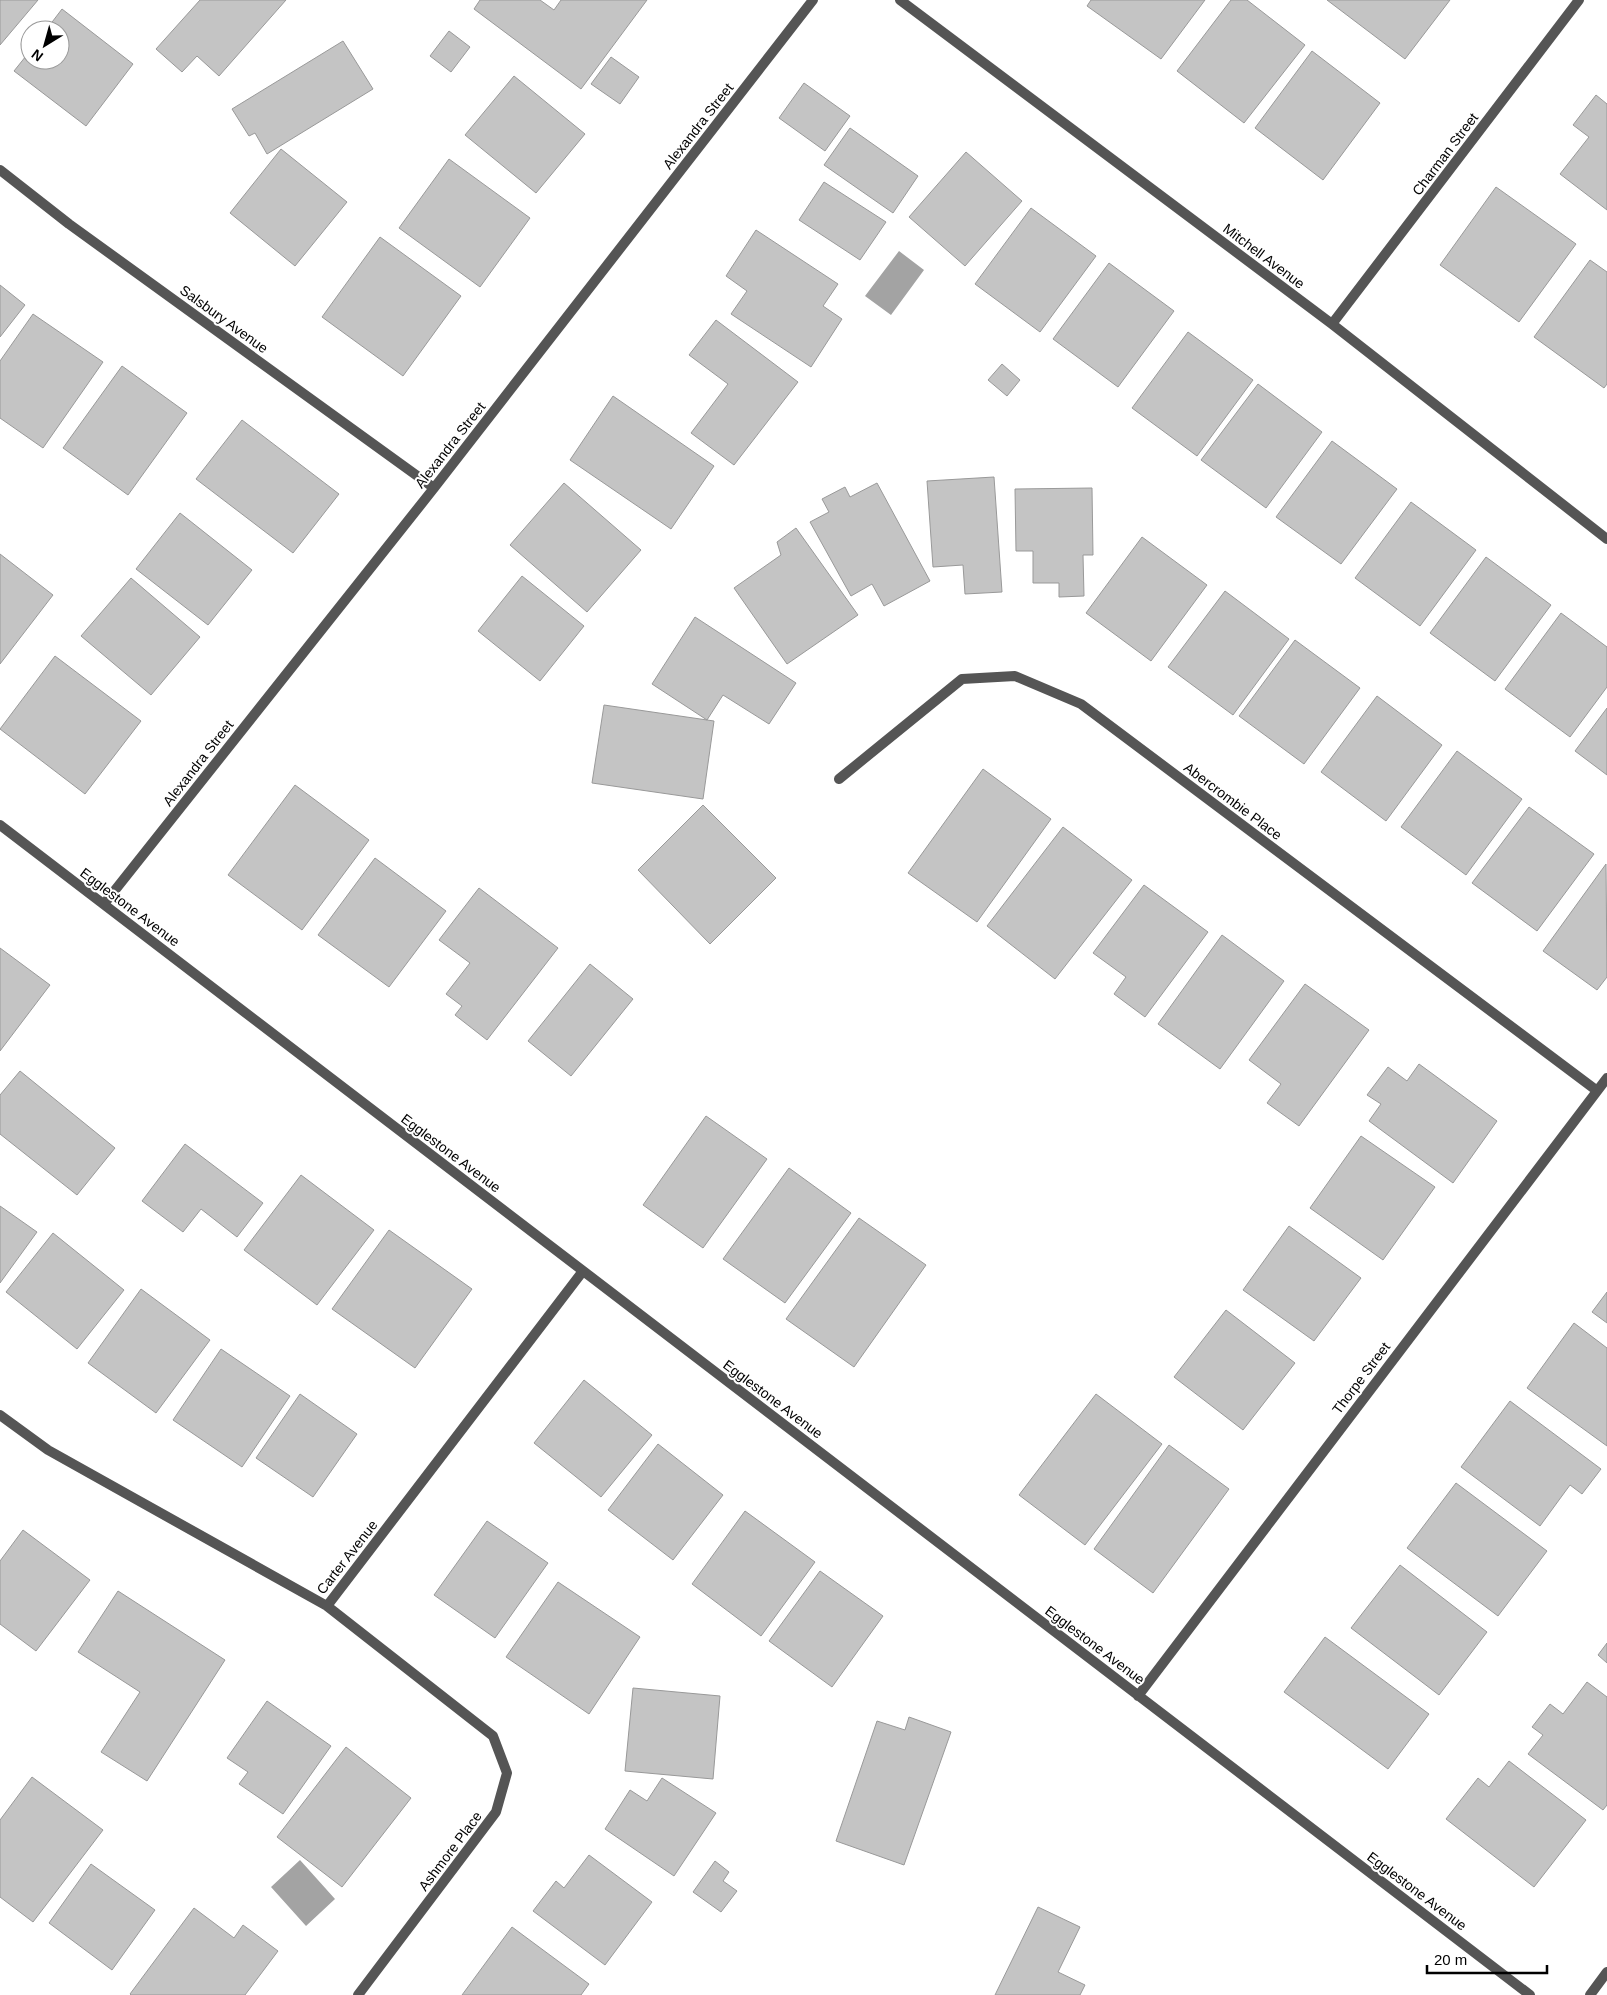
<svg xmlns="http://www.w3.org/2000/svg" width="1607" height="1995" viewBox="0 0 1607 1995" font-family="Helvetica,sans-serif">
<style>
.water{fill:#a3a3a3}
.building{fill:#c4c4c4;stroke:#999}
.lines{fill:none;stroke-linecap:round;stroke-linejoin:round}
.street{stroke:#555;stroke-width:10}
.labels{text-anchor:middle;stroke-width:4;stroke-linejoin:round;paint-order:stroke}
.street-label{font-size:14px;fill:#000;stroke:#fff}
</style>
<rect width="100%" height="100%" fill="#fff"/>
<path class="water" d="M899 251 924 270 891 315 865 296Z
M300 1860 335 1899 306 1926 271 1887Z"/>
<path class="building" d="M0 0H38L0 45Z
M200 0H286L219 76 197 56 182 72 156 49Z
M480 0H540L554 10 561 0H647L581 89 474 9Z
M1091 0H1205L1161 59 1087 6Z
M1231 0H1247L1305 45 1244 123 1177 71Z
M1327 0H1450L1405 59Z
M62 9 133 64 86 126 14 71 30 51V60H60V30H46Z
M449 31 470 47 451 72 430 56Z
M343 41 373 89 267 154 255 133 249 136 232 109Z
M1312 51 1380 103 1323 180 1255 128Z
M611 57 639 77 620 104 591 84Z
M514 76 585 134 536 193 465 135Z
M804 83 850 116 825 151 779 118Z
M1596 95 1607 104V210L1560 174 1589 137 1573 125Z
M850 128 918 176 893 213 824 165Z
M281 149 347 202 295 266 230 213Z
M966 152 1022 201 965 266 909 217Z
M449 159 530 218 480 287 399 228Z
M824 182 886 222 860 260 799 220Z
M1496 187 1576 244 1519 322 1440 265Z
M1031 208 1096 256 1040 332 975 284Z
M756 230 838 284 823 306 842 319 811 367 731 314 747 291 726 276Z
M380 237 461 296 403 376 322 317Z
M1590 260 1607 272V384L1604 388 1534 337Z
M1109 263 1174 311 1118 387 1053 339Z
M0 285 25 305 0 337Z
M33 314 103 362 43 448 0 418V361Z
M716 320 798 382 734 465 691 433 728 384 689 355Z
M1188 332 1253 380 1197 456 1132 408Z
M1002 364 1020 380 1007 396 988 380Z
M122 366 187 413 128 495 63 448Z
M1258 384 1322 432 1266 508 1201 460Z
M613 396 714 466 671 529 570 460Z
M242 420 339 494 293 553 196 479Z
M1332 441 1397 489 1341 564 1276 517Z
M994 477 1002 592 965 594 963 565 933 567 927 481Z
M564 483 641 550 587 612 510 545Z
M877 483 930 581 884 606 872 584 851 596 810 522 829 512 822 499 845 487 850 497Z
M1092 488 1093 555H1083L1084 596 1059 597V583H1033V551H1016L1015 489Z
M1411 502 1476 550 1420 626 1355 578Z
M180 513 252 570 208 625 136 569Z
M796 528 858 615 787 664 734 588 781 555 777 542Z
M1142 537 1207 585 1151 661 1086 613Z
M0 554 53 595 0 664Z
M1486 557 1551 605 1495 681 1430 633Z
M522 576 584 626 540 681 478 631Z
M131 578 200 637 151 695 81 636Z
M1225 591 1289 639 1233 715 1168 667Z
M1561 613 1607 647V687L1570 737 1505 689Z
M695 617 796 683 769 724 723 695 707 720 652 684Z
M1295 640 1360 688 1304 764 1239 716Z
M55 656 141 721 85 794 0 729Z
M1377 696 1442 745 1386 821 1321 772Z
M604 705 714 721 703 799 592 783Z
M1607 708V775L1575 751Z
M1457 751 1522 799 1466 875 1401 827Z
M983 769 1051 819 977 922 908 873Z
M295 785 369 840 302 930 228 875Z
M703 805 776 878 710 944 638 870Z
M1529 807 1594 854 1537 931 1472 883Z
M1063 827 1132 880 1055 979 987 926Z
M375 858 446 911 389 987 318 935Z
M1606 864 1607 977 1597 990 1543 951Z
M1144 885 1208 932 1145 1017 1114 994 1126 977 1093 953Z
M479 888 558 948 487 1040 455 1015 462 1006 446 994 470 963 439 940Z
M1222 935 1284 981 1220 1069 1158 1024Z
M0 948 50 985 0 1051Z
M590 964 633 999 571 1076 528 1041Z
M1305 984 1369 1030 1299 1126 1267 1103 1281 1084 1249 1060Z
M1419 1064 1497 1121 1453 1183 1369 1121 1381 1104 1367 1095 1388 1067 1407 1081Z
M20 1071 115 1148 77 1195 0 1134V1095Z
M706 1116 767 1159 703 1248 643 1205Z
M1361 1136 1435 1187 1383 1260 1310 1208Z
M185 1144 263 1203 237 1237 201 1209 183 1232 142 1201Z
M789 1168 851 1213 785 1303 723 1259Z
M301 1175 374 1230 317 1305 244 1250Z
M0 1206 37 1232 0 1283Z
M859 1218 926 1265 854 1367 786 1319Z
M1289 1226 1361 1278 1314 1341 1243 1290Z
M389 1230 472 1289 415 1368 332 1309Z
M53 1233 124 1290 77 1349 6 1292Z
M141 1289 210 1340 156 1413 88 1363Z
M1607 1292V1323L1592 1312Z
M1226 1310 1295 1363 1243 1430 1174 1377Z
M1574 1323 1607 1348V1446L1527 1388Z
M221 1349 290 1396 242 1467 173 1420Z
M584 1380 652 1435 601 1497 534 1443Z
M300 1394 357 1434 313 1497 256 1458Z
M1096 1394 1162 1444 1085 1545 1019 1495Z
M1510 1401 1601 1469 1582 1494 1570 1485 1540 1526 1461 1467Z
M658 1444 723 1495 673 1560 608 1510Z
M1169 1445 1229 1489 1153 1593 1094 1549Z
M1456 1483 1547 1551 1498 1616 1407 1548Z
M745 1511 815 1562 761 1636 692 1584Z
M487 1521 548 1563 495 1638 434 1595Z
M23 1530 90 1580 36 1651 0 1624V1561Z
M1400 1565 1487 1632 1439 1695 1351 1628Z
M820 1571 883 1616 832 1687 769 1641Z
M558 1582 640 1637 589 1714 506 1657Z
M118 1591 225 1660 147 1781 101 1752 140 1692 78 1652Z
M1325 1637 1429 1714 1388 1769 1284 1692Z
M1607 1643V1663L1598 1655Z
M1587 1682 1607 1697V1805L1603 1810 1528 1754 1543 1735 1532 1727 1550 1704 1563 1714Z
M633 1688 720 1696 713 1779 625 1771Z
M267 1701 331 1746 283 1814 239 1784 248 1772 227 1758Z
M909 1717 951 1732 904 1865 836 1841 877 1721 905 1730Z
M346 1747 411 1798 342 1887 277 1837Z
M1509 1761 1586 1820 1534 1887 1446 1819 1478 1778 1489 1787Z
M32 1777 103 1830 33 1922 0 1897V1820Z
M662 1778 716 1813 674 1876 605 1829 630 1790 647 1801Z
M589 1855 652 1902 605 1965 533 1911 556 1881 564 1888Z
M715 1861 729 1872 723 1881 737 1891 721 1912 693 1892Z
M91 1864 155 1910 112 1970 49 1923Z
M1038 1907 1080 1927 1058 1972 1085 1985 1080 1995H995Z
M194 1908 234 1938 243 1925 278 1951 245 1995H131L130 1994Z
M512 1927 589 1984 581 1995H462Z"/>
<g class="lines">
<path class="street" d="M900 0 1332 324 1607 539
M0 170 69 224 434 488
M1332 324 1579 0
M839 779 962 679 1015 676 1081 704 1596 1090
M0 825 1530 1995
M104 904 434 488 813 0
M0 1415 48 1450 327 1606 493 1736 507 1773 496 1812 358 1995
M327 1606 583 1271
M1138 1696 1607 1078
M1590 1995 1607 1972"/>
</g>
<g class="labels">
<g class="street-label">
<text transform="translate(698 126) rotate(-52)" y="5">Alexandra Street</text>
<text transform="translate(1445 154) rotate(-53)" y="5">Charman Street</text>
<text transform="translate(1264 256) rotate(37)" y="5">Mitchell Avenue</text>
<text transform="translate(224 319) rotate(36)" y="5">Salsbury Avenue</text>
<text transform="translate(450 445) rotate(-52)" y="5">Alexandra Street</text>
<text transform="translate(198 763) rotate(-52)" y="5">Alexandra Street</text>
<text transform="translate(1233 801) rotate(37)" y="5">Abercrombie Place</text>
<text transform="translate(130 907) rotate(37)" y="5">Egglestone Avenue</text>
<text transform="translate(451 1153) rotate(37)" y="5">Egglestone Avenue</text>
<text transform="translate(1361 1378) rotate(-53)" y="5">Thorpe Street</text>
<text transform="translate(773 1399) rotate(37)" y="5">Egglestone Avenue</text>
<text transform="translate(347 1557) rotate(-52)" y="5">Carter Avenue</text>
<text transform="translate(1095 1645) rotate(37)" y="5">Egglestone Avenue</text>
<text transform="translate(450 1851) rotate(-53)" y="5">Ashmore Place</text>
<text transform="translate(1417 1891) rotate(37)" y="5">Egglestone Avenue</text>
</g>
</g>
<g transform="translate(45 45) rotate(217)"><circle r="24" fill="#ffffff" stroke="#999999"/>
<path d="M0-4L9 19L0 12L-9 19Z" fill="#000000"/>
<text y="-8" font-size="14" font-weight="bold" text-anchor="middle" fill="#000000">N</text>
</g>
<path d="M1427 1965v8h120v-8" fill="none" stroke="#000000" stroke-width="2.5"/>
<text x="1434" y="1965" font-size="15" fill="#000000" stroke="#ffffff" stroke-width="4" paint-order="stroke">20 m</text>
</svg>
